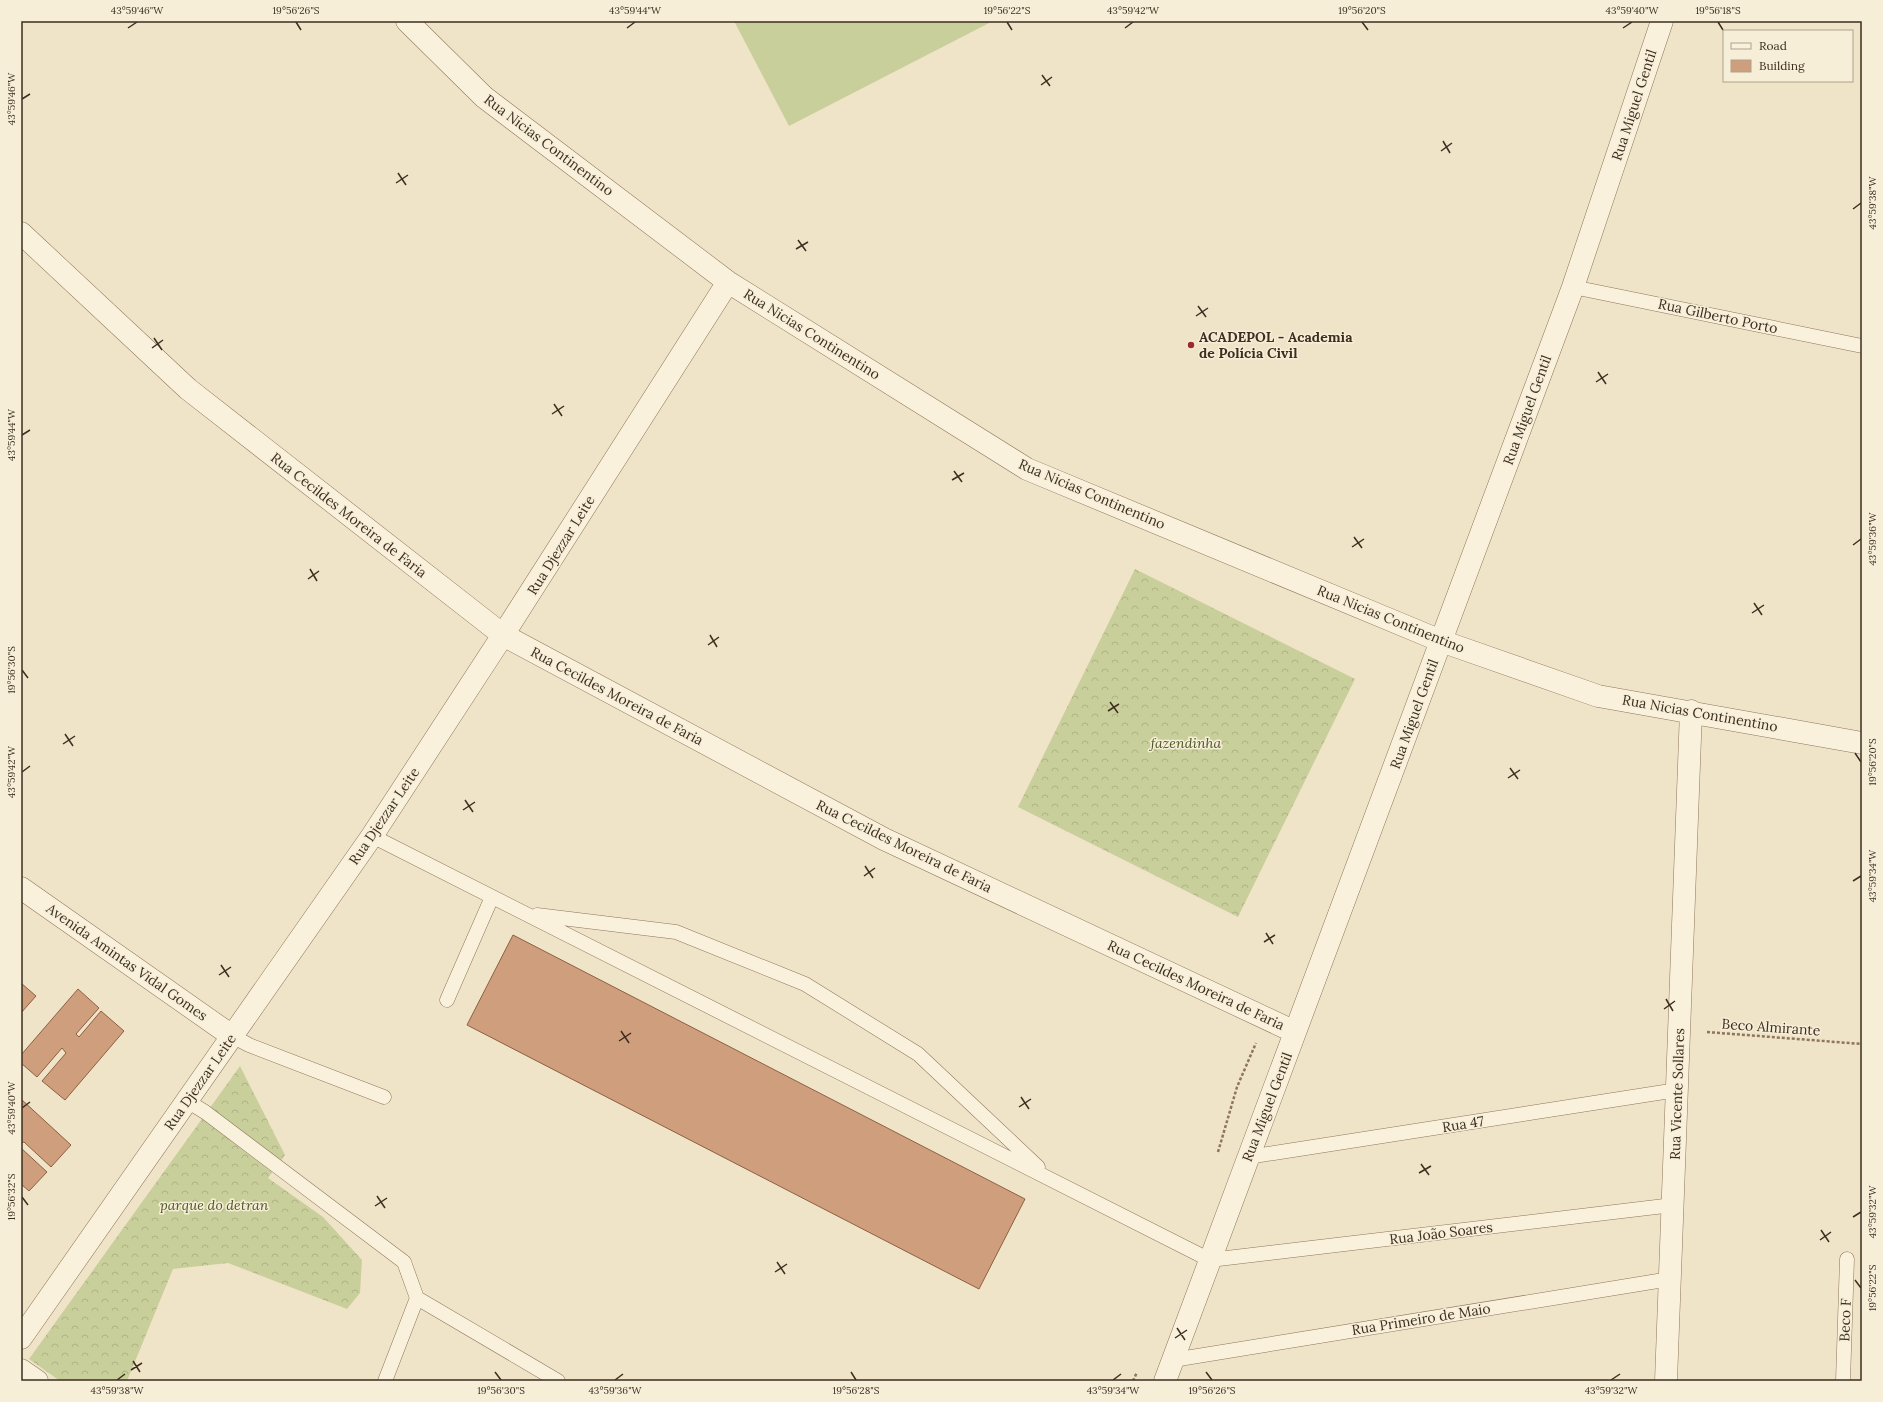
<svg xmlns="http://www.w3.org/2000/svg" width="1883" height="1402" viewBox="0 0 1883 1402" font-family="Lora,serif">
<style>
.grass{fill:#c9cf9b}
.forest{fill:url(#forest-crowns)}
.building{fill:#cf9f7d;stroke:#8d5f41}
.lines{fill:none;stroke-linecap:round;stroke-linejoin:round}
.service-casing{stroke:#8d765c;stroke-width:15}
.minor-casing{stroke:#8d765c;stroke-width:23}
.path{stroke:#8d765c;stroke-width:2.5;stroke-dasharray:3 2;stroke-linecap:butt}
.service{stroke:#faf1dc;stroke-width:14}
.minor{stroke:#faf1dc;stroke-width:22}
.ticks{fill:none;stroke:#3d2e20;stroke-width:1.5}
.poi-dot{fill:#9e2a2b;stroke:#f7eed8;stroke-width:1.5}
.labels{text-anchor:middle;stroke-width:3;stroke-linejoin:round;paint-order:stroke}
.street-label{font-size:14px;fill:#3d2e20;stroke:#f7eed8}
.poi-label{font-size:14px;font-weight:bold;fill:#3d2e20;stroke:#f7eed8;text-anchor:start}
.park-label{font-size:14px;font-style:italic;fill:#4d5a26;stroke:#f7eed8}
.neatline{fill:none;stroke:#3d2e20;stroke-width:1.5}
.ticks-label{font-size:10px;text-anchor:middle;fill:#3d2e20}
</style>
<defs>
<pattern id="forest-crowns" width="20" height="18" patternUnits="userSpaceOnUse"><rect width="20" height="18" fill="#c9cf9b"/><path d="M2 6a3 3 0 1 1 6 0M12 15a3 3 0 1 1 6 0" fill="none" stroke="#aeb285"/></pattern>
</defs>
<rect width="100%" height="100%" fill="#f0e4c8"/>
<path class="grass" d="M734 21H993L789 126Z"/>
<path class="forest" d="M1135 569 1355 679 1238 917 1018 807Z
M240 1066 285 1155 268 1178 323 1217 362 1260 360 1293 347 1309 228 1263 173 1269 127 1381H60L29 1359Z"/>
<path class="building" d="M513 935 1025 1199 979 1289 467 1025Z
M21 983 36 996 21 1013Z
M78 989 99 1008 76 1034 79 1037 101 1011 124 1031 65 1100 42 1081 66 1053 62 1048 37 1077 21 1063V1055Z
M21 1099 71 1145 51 1167 24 1142 21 1143Z
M21 1148 47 1172 29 1191 21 1184Z"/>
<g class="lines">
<g class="service-casing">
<path id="service" d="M1573 287 1862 346
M372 836 1210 1260 1673 1205
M537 915 676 932 805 984 918 1054 1038 1167
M447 1000 492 897
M232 1036 249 1045 384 1097
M187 1101 205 1112 404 1262 417 1298 558 1381
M1248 1157 1677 1090
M1173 1360 1670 1279
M385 1381 417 1298
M1843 1381 1847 1259"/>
</g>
<g class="minor-casing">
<path id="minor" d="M407 21 484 97 728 282 1027 469 1441 641 1598 696 1862 743
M21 233 188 389 503 635 884 839 1295 1032
M21 888 232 1036
M21 1338 372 836 503 635 728 282
M21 1370 37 1381
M1165 1381 1573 287 1662 21
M1666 1381 1691 711"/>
</g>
<path class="path" d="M1707 1032 1862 1044
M1218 1152 1237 1087 1256 1043
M1133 1381 1137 1372"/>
<use href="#service" class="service"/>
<use href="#minor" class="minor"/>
</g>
<path class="ticks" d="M296 22 301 30M1007 22 1012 30M1362 22 1368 30M1718 22 1723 30M128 28 137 22M627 28 635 22M1125 28 1133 22M1623 28 1632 22M1042 75 1050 86M1041 85 1052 77M22 99 30 94M1443 141 1450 153M1441 151 1452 143M398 173 406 185M396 183 408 175M1853 209 1861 203M798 240 806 251M796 249 808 242M1198 306 1206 317M1196 316 1208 308M154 338 162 350M152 348 163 340M1598 372 1606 384M1596 382 1608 374M554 404 562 416M552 414 564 406M22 435 30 430M954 471 962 482M952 480 964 473M1354 537 1362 548M1853 545 1861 539M1352 547 1364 539M310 569 317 581M308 579 319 571M1754 603 1762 615M1752 613 1764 605M710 635 717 647M708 645 719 637M22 670 28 678M1110 702 1118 713M1108 711 1119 704M65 734 73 746M63 744 75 736M1855 753 1861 762M1510 768 1518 779M22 772 30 766M1508 778 1520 770M465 800 473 812M463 810 475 802M865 866 873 878M864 876 875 868M1853 881 1861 876M1266 933 1273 944M1264 942 1275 935M221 965 229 977M219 975 231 967M1666 999 1673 1011M1664 1009 1675 1001M621 1031 629 1043M619 1041 631 1033M1021 1097 1029 1109M1019 1107 1031 1099M22 1108 30 1102M1421 1164 1429 1175M1419 1173 1431 1166M377 1196 385 1208M22 1197 28 1205M375 1206 387 1198M1853 1217 1861 1212M1821 1230 1829 1242M1820 1240 1831 1232M777 1262 785 1274M775 1272 787 1264M1855 1280 1861 1288M1177 1328 1185 1340M1175 1338 1187 1330M133 1361 140 1372M131 1370 142 1363M495 1372 501 1380M851 1372 856 1380M1206 1372 1212 1380M117 1380 125 1374M615 1380 623 1374M1113 1380 1121 1374M1611 1380 1620 1374"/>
<circle class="poi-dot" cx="1191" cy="345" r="4"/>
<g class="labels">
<g class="street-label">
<text transform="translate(1634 105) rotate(-72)" y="5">Rua Miguel Gentil</text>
<text transform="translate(549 145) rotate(37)" y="5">Rua Nicias Continentino</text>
<text transform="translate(1718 316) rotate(12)" y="5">Rua Gilberto Porto</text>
<text transform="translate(812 334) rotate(32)" y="5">Rua Nicias Continentino</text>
<text transform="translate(1527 410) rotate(-70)" y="5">Rua Miguel Gentil</text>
<text transform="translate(1092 494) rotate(23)" y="5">Rua Nicias Continentino</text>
<text transform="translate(349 515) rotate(38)" y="5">Rua Cecildes Moreira de Faria</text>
<text transform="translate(561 545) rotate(-58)" y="5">Rua Djezzar Leite</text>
<text transform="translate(1391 619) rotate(22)" y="5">Rua Nicias Continentino</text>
<text transform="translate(617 696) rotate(28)" y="5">Rua Cecildes Moreira de Faria</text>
<text transform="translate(1700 713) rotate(10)" y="5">Rua Nicias Continentino</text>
<text transform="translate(1414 714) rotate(-70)" y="5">Rua Miguel Gentil</text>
<text transform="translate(384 816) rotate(-56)" y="5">Rua Djezzar Leite</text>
<text transform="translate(904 846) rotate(26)" y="5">Rua Cecildes Moreira de Faria</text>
<text transform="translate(127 962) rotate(35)" y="5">Avenida Amintas Vidal Gomes</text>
<text transform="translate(1196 985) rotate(25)" y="5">Rua Cecildes Moreira de Faria</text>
<text transform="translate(1771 1027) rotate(4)" y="5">Beco Almirante</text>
<text transform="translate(200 1082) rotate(-55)" y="5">Rua Djezzar Leite</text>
<text transform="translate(1677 1094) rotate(-88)" y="5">Rua Vicente Sollares</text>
<text transform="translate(1267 1107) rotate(-69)" y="5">Rua Miguel Gentil</text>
<text transform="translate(1463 1124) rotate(-9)" y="5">Rua 47</text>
<text transform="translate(1441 1233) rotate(-7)" y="5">Rua João Soares</text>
<text transform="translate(1421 1319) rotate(-9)" y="5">Rua Primeiro de Maio</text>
<text transform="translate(1845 1320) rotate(-88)" y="5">Beco F</text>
</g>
<g class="poi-label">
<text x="1199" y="342">ACADEPOL - Academia<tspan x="1199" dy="16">de Polícia Civil</tspan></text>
</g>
<g class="park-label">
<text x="1186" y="748">fazendinha</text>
<text x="214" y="1210">parque do detran</text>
</g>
</g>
<rect width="1883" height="1402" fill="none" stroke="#f7eed8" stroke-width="44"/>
<rect x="1723" y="30" width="130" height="52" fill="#f7eed8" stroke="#ada18e"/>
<rect x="1731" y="43" width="20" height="6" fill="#faf1dc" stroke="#ada18e"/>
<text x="1759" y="50" font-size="12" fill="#3d2e20">Road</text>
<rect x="1731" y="60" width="20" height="12" fill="#cf9f7d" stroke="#ada18e"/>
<text x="1759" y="70" font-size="12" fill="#3d2e20">Building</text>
<rect x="22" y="22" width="1839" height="1358" class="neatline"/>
<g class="ticks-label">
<text x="137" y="14">43°59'46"W</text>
<text x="296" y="14">19°56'26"S</text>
<text x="635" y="14">43°59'44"W</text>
<text x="1007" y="14">19°56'22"S</text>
<text x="1133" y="14">43°59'42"W</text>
<text x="1362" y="14">19°56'20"S</text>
<text x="1632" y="14">43°59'40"W</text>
<text x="1718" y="14">19°56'18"S</text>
<text transform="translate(11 99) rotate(-90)" y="4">43°59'46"W</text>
<text transform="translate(1872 203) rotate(-90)" y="4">43°59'38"W</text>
<text transform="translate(11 435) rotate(-90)" y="4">43°59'44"W</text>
<text transform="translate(1872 539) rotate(-90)" y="4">43°59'36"W</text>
<text transform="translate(11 670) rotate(-90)" y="4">19°56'30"S</text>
<text transform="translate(1872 762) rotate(-90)" y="4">19°56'20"S</text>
<text transform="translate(11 772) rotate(-90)" y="4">43°59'42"W</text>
<text transform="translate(1872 876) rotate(-90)" y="4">43°59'34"W</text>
<text transform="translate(11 1108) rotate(-90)" y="4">43°59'40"W</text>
<text transform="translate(11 1197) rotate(-90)" y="4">19°56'32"S</text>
<text transform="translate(1872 1212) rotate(-90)" y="4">43°59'32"W</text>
<text transform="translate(1872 1288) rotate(-90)" y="4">19°56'22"S</text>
<text x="117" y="1394">43°59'38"W</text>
<text x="501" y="1394">19°56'30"S</text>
<text x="615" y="1394">43°59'36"W</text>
<text x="856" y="1394">19°56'28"S</text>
<text x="1113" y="1394">43°59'34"W</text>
<text x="1212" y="1394">19°56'26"S</text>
<text x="1611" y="1394">43°59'32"W</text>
</g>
</svg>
